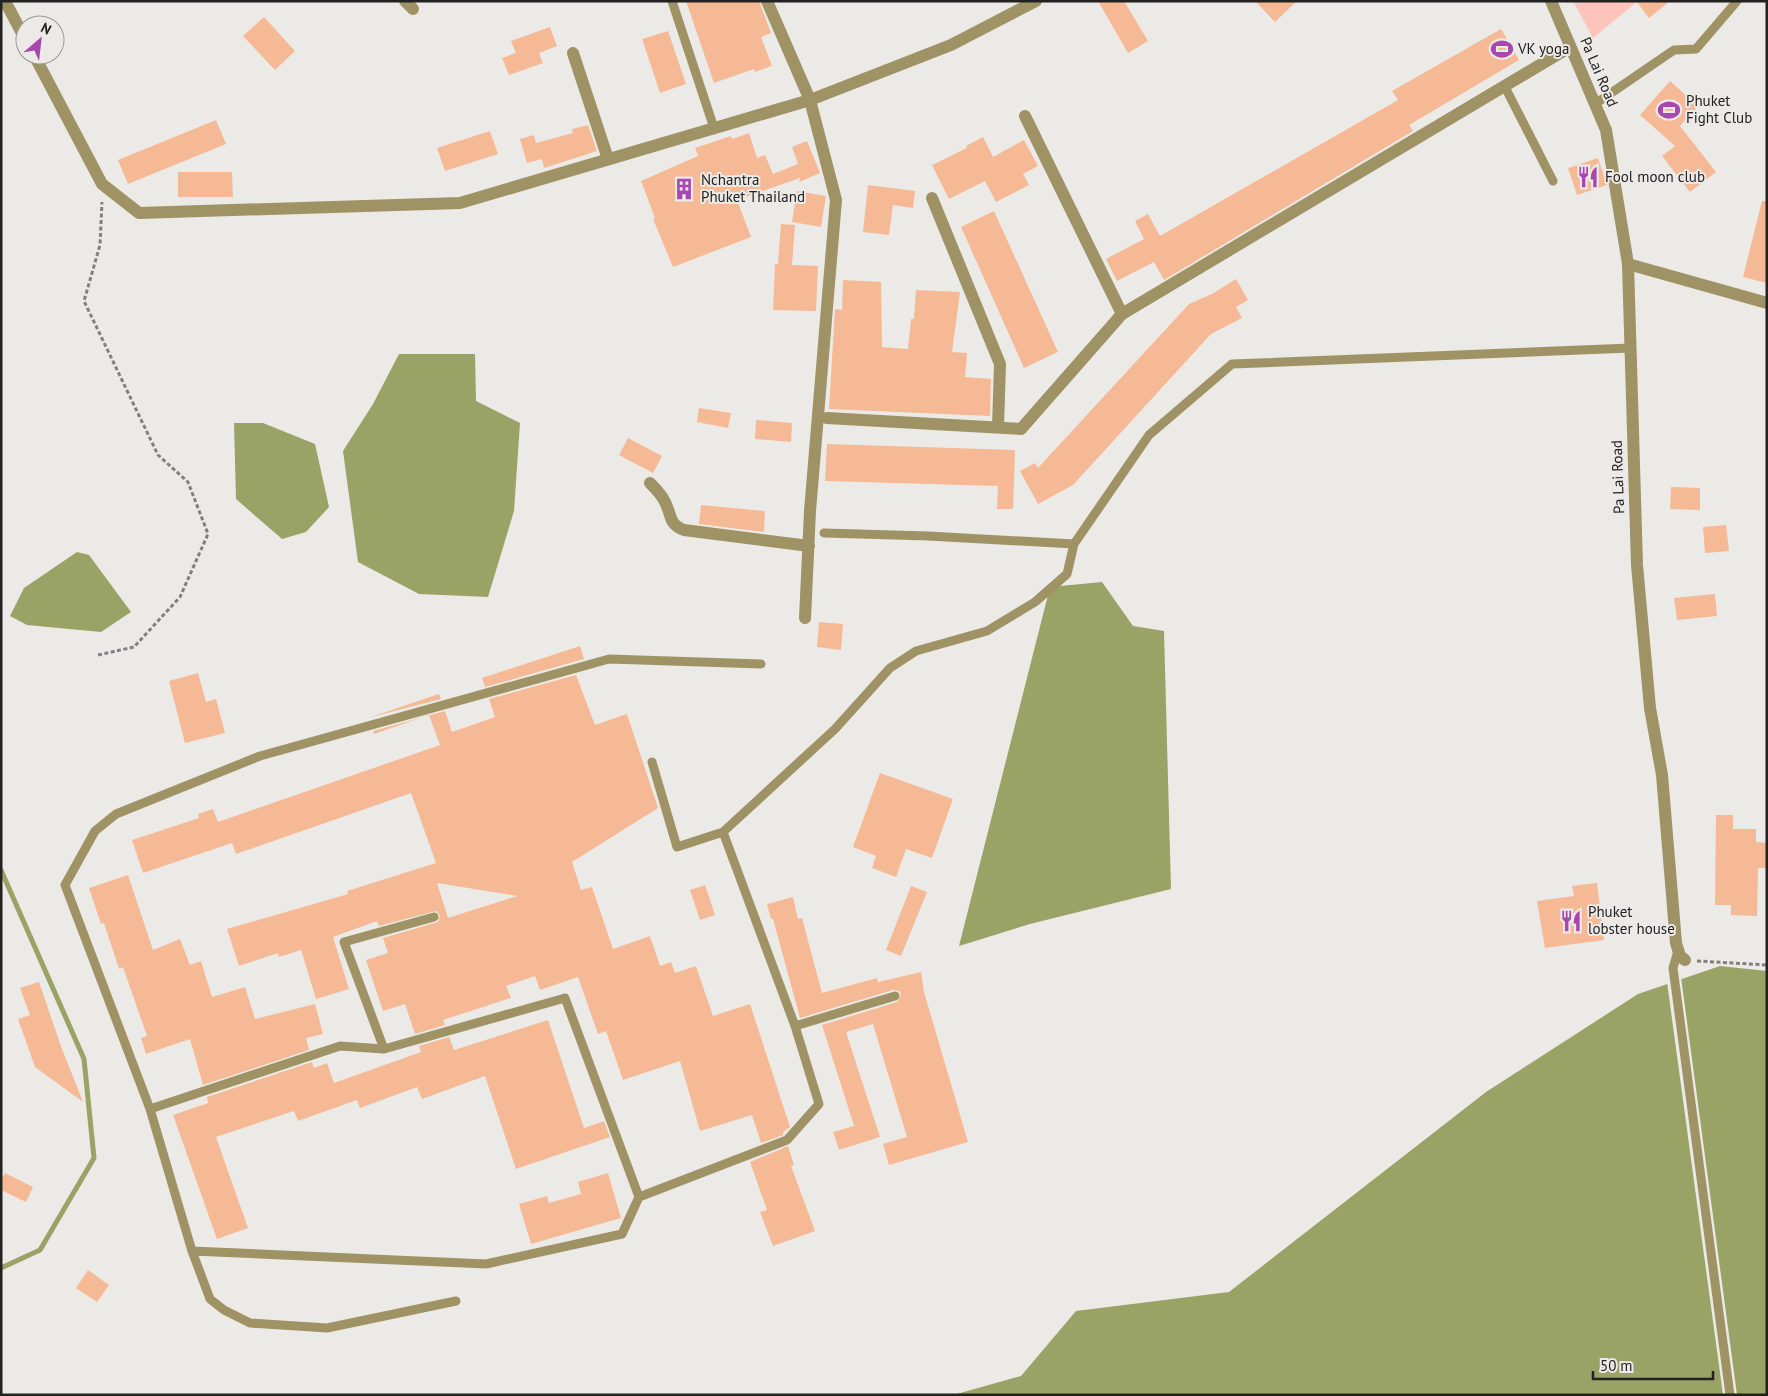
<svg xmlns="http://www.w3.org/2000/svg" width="1768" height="1396" viewBox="0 0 1768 1396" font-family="'PT Sans',sans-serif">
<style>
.green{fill:#fcc4bb}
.water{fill:#99a365}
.pier{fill:#eceae7}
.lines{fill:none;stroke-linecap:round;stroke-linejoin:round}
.stream{stroke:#99a365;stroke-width:5}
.building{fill:#f6b996;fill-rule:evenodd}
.path{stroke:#81807e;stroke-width:3;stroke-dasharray:4 2.5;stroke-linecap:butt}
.lane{stroke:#9f9264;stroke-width:9}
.street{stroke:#9f9264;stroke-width:12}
.labels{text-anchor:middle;stroke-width:4;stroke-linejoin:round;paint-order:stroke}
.poi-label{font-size:15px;fill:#222221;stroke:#eceae7;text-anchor:start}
.street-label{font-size:15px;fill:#222221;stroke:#eceae7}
</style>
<rect width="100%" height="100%" fill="#eceae7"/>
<path class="green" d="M1573 1H1638L1593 38Z"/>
<path class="water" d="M399 354H475L476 401 520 423 514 511 488 597 419 594 358 562 343 451 373 404Z
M234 423H263L315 444 329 507 306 532 282 539 236 499Z
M77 552 89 555 131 612 101 632 27 625 10 616 24 588Z
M1102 582 1133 626 1164 631 1171 889 1030 924 959 946 1050 587Z
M1720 966 1767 971V1395H953L1021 1376 1076 1311 1229 1292 1486 1092 1638 994Z"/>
<path class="pier" d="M1681 977 1737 1395H1723L1667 982Z"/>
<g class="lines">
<path class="stream" d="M1 870 84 1059 94 1158 40 1250 1 1268"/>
</g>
<path class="building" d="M686 1H759L771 33 761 37 772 66 755 72 754 69 714 83Z
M1098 1H1124L1148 41 1128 53Z
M1255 1H1297L1275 22Z
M1636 1H1670L1649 18Z
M264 17 295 51 275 70 243 36Z
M550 27 557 46 539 53 543 63 509 75 502 58 516 53 511 41Z
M1501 29 1519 60 1409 125 1413 131 1164 280 1154 262 1117 281 1106 259 1144 239 1135 221 1148 214 1160 236 1398 100 1392 91Z
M668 31 686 84 660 93 642 39Z
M1670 81 1698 106 1680 126 1716 172 1690 192 1662 156 1675 146 1640 115Z
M216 120 226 144 128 184 118 160Z
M588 125 597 151 544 168 542 159 527 163 520 139 534 135 536 143 573 133 572 129Z
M490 131 498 154 445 171 437 148Z
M749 133 757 158 765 155 773 174 798 164 792 147 807 141 820 173 799 182 800 178 737 200 751 237 673 267 653 219 655 218 641 181 698 156 695 148 731 136 732 139Z
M983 137 993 157 1024 140 1038 166 1023 174 1029 185 996 202 985 181 949 199 932 165 967 148 966 146Z
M1598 158 1607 185 1577 195 1568 168Z
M178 172H232L233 197H178Z
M868 185 915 191 913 208 893 205 889 235 863 232Z
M797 191 826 196 821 227 792 222Z
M1762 201H1767V283L1743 277Z
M994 211 1058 352 1024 368 961 227Z
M781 224 795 225 792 265 818 266 816 311 773 310 775 264H778Z
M1236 279 1248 300 1236 307 1242 318 1211 334 1073 485 1038 504 1020 471 1035 463 1038 468 1189 304 1212 294Z
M843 280 881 282 882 347 908 349 911 319H914L916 290 960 292 952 352 967 353 965 377 991 379 990 416 829 409 835 309 842 310Z
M699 408 731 413 728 428 697 422Z
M756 420 792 423 791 442 755 439Z
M628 438 662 456 653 473 619 455Z
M827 444 1015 450 1013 509H997L998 486 825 481Z
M1671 487 1700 488V510L1670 509Z
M701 505 765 511 764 532 699 524Z
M1726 525 1729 551 1705 553 1703 527Z
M1715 594 1717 616 1677 620 1674 598Z
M819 622 843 624 841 650 817 647Z
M580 646 584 659 485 687 482 678Z
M198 673 206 702 216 699 225 733 185 743 169 681Z
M576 675 595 725 627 714 658 808 572 862 581 890 592 887 613 949 650 936 660 966 671 962 675 973 696 966 713 1016 750 1004 790 1127 783 1132V1135L761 1143 752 1115 700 1131 680 1061 623 1080 606 1031 598 1034 578 977 540 990 535 976 506 986 511 998 443 1020 445 1025 415 1034 405 1004 383 1011 366 960 388 953 383 938 438 922 440 916 436 911 379 926 377 921 333 937 349 989 316 999 301 950 279 957 278 953 239 966 227 929 348 894 347 891 436 863 411 793 236 854 232 843 143 873 132 840 199 818 198 814 213 809 218 822 440 745 429 715 374 734 373 731 445 711 452 732 495 717 489 699ZM437 883 517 896 448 918Z
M439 694 441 699 368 718Z
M880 773 953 799 932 858 906 849 896 877 872 868 876 856 853 847Z
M1716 815H1733V829H1756V842L1767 843V868H1758L1757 916 1731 915V905H1715Z
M128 875 153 950 180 939 190 965 201 961 212 997 245 987 255 1019 315 1004 323 1034 306 1038 309 1050 203 1085 190 1039 146 1054 141 1038 147 1036 123 967 119 969 104 923 101 924 89 888Z
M1597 883 1604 940 1545 948 1537 901 1574 896 1572 886Z
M705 885 715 915 700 920 690 890Z
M911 886 927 892 901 956 886 950Z
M793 897 798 919 802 918 822 993 877 978 878 982 921 972 924 992 968 1142 889 1165 883 1144 907 1137 873 1024 846 1032 880 1137 839 1150 833 1132 854 1126 822 1025 897 1002 901 995 899 991 893 990 800 1018 773 919H771L767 904Z
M39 982 62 1049 83 1102 35 1067 18 1019 30 1015 20 988Z
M548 1020 584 1128 604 1121 610 1137 516 1169 485 1076 422 1099 417 1087 360 1108 357 1100 298 1121 294 1111 216 1137 248 1228 217 1239 173 1115 208 1103 207 1097 312 1062 314 1068 327 1063 334 1083 421 1052 419 1046 449 1037 454 1050Z
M788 1146 794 1165 791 1166 815 1231 773 1246 760 1212 767 1210 750 1162Z
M5 1173 33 1187 26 1202 1 1190V1180Z
M608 1173 621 1218 531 1244 519 1204 547 1196 549 1203 581 1194 578 1182Z
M88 1270 109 1285 97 1302 76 1288Z"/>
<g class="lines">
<path class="path" d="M98 655 134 647 180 597 208 534 188 482 158 455 84 301 100 245 102 202
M1697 961 1767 965"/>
<path class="lane" d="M672 1 714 128
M1505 87 1553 181
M1595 104 1674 50 1696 49 1737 1
M824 533 928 536 1074 544 1149 435 1232 364 1631 348
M761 664 609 659 260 756 116 814 95 831 65 885 150 1109 340 1046 384 1049 565 998 639 1197 787 1140 819 1104 795 1026 723 832 835 729 890 668 916 651 987 631 1035 602 1067 574 1074 544
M652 762 677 847 723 832
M1678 951 1673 968 1730 1395
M795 1026 895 996
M384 1049 344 942 434 917
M150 1109 192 1251 486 1264 622 1234 639 1197
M192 1251 210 1299 224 1310 250 1323 327 1328 456 1301"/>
<path class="street" d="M5 1 25 39
M405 1 413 9
M767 1 810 100 836 200 810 511 805 618
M1551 1 1606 130 1628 264 1637 565 1650 708 1662 775 1676 943 1680 956 1685 960
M573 53 608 159
M34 55 102 184 139 213 460 203 810 100 951 45 1036 1
M1025 116 1122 314
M932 198 1000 364 998 427
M1628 264 1767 303
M827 418 1021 429 1122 314 1570 47
M650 483C655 488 662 495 665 502 672 515 668 524 684 530L809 546"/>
</g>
<defs>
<g id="stadium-bare" transform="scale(1.725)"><path d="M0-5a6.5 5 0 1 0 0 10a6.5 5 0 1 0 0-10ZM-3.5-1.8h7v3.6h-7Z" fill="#a947af" stroke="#eceae7" stroke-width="2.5" paint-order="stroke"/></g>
<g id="restaurant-bare" transform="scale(1.725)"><path d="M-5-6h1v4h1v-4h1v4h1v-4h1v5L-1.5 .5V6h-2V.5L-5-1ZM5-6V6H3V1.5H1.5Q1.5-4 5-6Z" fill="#a947af" stroke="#eceae7" stroke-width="2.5" paint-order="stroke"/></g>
<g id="building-bare" transform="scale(1.725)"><path d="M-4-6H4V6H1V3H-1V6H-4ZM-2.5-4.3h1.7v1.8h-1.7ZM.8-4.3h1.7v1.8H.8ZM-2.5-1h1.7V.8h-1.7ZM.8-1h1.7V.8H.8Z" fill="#a947af" stroke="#eceae7" stroke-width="2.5" paint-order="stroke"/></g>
</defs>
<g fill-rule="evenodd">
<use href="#stadium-bare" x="1502" y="49"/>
<use href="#stadium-bare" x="1669" y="110"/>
<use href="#restaurant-bare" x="1588" y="177"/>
<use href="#building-bare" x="684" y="189"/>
<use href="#restaurant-bare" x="1571" y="921"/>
</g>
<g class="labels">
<g class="poi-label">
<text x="1518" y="54">VK yoga</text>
<text x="1686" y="106">Phuket<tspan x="1686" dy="17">Fight Club</tspan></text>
<text x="1605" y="182">Fool moon club</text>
<text x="701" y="185">Nchantra<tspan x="701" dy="17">Phuket Thailand</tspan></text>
<text x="1588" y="917">Phuket<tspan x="1588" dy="17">lobster house</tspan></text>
</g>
<g class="street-label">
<text transform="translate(1599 72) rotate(67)" y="5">Pa Lai Road</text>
<text transform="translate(1618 477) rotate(-92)" y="5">Pa Lai Road</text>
</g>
</g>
<rect width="1768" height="1396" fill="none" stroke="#222221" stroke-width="5"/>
<g transform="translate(40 40) rotate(28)"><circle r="24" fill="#eceae7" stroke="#9b9a98"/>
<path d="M0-4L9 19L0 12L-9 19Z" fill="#a947af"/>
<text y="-8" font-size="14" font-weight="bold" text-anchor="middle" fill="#222221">N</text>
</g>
<path d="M1593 1371v8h120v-8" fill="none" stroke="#222221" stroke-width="2.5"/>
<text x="1600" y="1371" font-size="15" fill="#222221" stroke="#eceae7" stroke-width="4" paint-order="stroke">50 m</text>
</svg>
